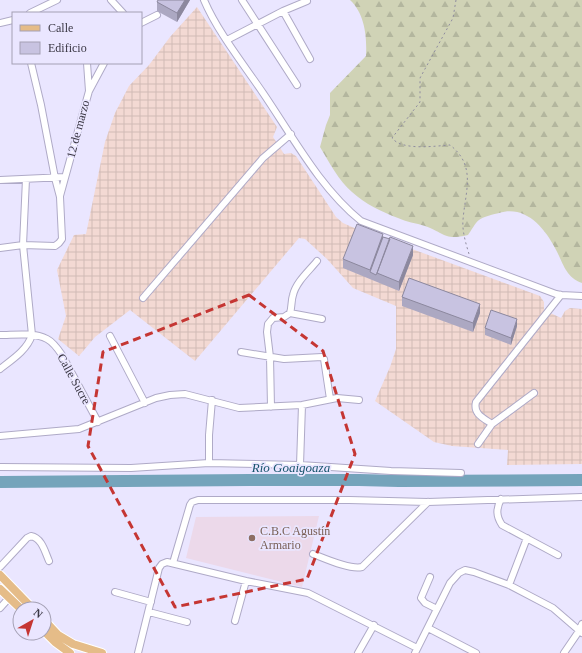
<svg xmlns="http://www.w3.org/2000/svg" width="582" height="653" viewBox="0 0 582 653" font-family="Georgia,serif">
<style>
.industrial{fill:url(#industrial-grid)}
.education{fill:#ecd9ea}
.forest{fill:url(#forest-firs)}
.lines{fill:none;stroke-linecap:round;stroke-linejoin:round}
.river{stroke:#75a4bb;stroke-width:12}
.minor-casing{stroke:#afaac7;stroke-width:8}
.major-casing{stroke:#fff;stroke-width:10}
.path{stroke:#8f8c9f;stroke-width:1;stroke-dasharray:2 3;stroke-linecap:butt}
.minor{stroke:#fff;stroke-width:6}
.major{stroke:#e5bc88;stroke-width:8}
.wall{fill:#aca8c2}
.shaded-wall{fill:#8c889e}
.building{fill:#c8c3e1;stroke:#8c889e}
.marked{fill:none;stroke:#c53633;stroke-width:3;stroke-dasharray:8 5;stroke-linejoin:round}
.education-dot{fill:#8d6e63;stroke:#eae6ff;stroke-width:1.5}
.labels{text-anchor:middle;stroke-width:3.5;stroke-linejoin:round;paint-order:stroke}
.street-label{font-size:12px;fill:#3a3744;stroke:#eae6ff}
.education-label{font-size:12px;fill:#785e54;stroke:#eae6ff;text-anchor:start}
.water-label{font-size:13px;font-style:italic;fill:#17546d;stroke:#eae6ff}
</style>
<defs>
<pattern id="industrial-grid" width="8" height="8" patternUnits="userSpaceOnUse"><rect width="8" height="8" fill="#f3d9d3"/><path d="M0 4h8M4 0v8" fill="none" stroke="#d1bbb6"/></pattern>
<pattern id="forest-firs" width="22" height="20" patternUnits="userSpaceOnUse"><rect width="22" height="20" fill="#d0d3b6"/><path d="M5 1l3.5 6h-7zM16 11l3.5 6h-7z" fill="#b3b69e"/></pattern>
</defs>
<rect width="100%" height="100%" fill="#eae6ff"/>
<path class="industrial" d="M197 7 277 127 273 137 284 154 291 153 296 156 336 217 343 223 352 227 540 296 544 302V310L561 318 565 311 570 308 582 309V464L507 465 508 450 452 446 434 442 375 401 390 367 396 349V306L353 288 327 259 305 239 299 238 195 361 130 310 95 337 79 356 58 339 66 316 57 270 74 235 86 234 105 142 115 113 129 86 149 65 170 37Z"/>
<path class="education" d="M319 516 302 587 186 558 196 517Z"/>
<path class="forest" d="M350 0H582V283C565 277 563 262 555 248 544 227 525 205 499 213 495 214 482 217 479 220 475 223 471 231 468 235 444 241 445 233 425 226 416 223 406 222 398 218 382 212 365 204 352 192 339 181 329 162 320 147L326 125 330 115V93L366 56C367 37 365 14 350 0Z"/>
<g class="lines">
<path class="river" d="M0 482 250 480H359L399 481 582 480"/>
<g class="minor-casing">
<path id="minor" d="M111 0 123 13
M204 0C217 31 244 65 263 93 293 137 320 188 361 221L556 294 561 295 582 296
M242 0 297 85
M283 11 310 59
M30 13 57 0
M0 23 13 20
M141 23 157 15
M227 40 283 11 307 1
M87 63 89 91
M0 180 65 177
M60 196 89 91 104 63
M0 248 23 245 55 246 59 243 62 239 60 197 55 178 41 105 31 63
M143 298 263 158 291 134
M290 313 322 319
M0 335C14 335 33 332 47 339 53 342 58 349 62 355L98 422
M110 336 145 403
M241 352 284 359 322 357 324 359 330 399
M0 369C13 359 27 350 32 335L23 245 26 179
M271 407 270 357 267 332 268 324 273 318 284 317 290 313C292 307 291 301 293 295 296 282 309 271 317 261
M492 424C483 418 473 414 476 402L561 295
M0 436 79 429 156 398 170 395 185 394 239 408 302 405 337 398 359 400
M478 444 492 424 534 393
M209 463V435L212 400
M300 465 302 405
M0 467 131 468 209 463 300 465 391 471 461 473
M501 499C496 509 496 516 502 525L558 555
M313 554C326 559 350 570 362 567L428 502
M173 563 190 505 192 502 198 500H349L428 502 582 497
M0 567 27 538 31 536C42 538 45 552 49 561
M430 577 421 598 425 603 437 609
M509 585 527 538
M115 592 151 602
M0 608 9 598
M149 612 187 622
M235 621 246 581
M428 628 476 653
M138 653 159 568 162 564 167 562 246 581 308 593 417 648
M358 653 374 625
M415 653 450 583 459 573 465 570 474 572 509 585 553 608 582 633
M564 653 579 631 582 624"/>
</g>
<g class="major-casing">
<path id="major" d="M0 575 33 609
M0 589 21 609
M44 620 58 635 73 644 102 653
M44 631 55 642 70 653"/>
</g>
<path class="path" d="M456 0 453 18 420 78V102L392 138C402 151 435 146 450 145 477 166 465 192 463 220 462 231 466 244 469 254"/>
<use href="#minor" class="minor"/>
<use href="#major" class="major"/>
</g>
<path class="wall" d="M190 0 177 22 157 11V2Z
M383 237 413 255 399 291 343 268V259Z
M402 297 480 313 473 332 402 306Z
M517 326 511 345 485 335V328Z"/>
<path class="shaded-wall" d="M185 0H190L177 22V13Z
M383 234V244L370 272V279V270Z
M413 246V255L399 291V282Z
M480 304V313L473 332V323Z
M517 319V326L511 345V338Z"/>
<path class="building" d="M158 0H185L177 13 157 2Z
M357 224 383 234 370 270 343 259Z
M383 237 390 239 377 273 376 275 370 272Z
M390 237 413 246 399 282 377 273Z
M409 278 480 304 473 323 402 297Z
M491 310 517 319 511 338 485 328Z"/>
<path class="marked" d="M249 295 323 351 355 454 307 579 175 607 88 446 103 352Z"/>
<circle class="education-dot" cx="252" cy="538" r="4"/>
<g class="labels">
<g class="street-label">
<text transform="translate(78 129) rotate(-75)" y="4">12 de marzo</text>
<text transform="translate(74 379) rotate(61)" y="4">Calle Sucre</text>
</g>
<g class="education-label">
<text x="260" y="535">C.B.C Agustín<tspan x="260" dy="14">Armario</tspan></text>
</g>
<g class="water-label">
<text x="291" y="472">Río Goaigoaza</text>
</g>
</g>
<rect x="12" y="12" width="130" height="52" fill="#eae6ff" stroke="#a4a0b4"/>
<rect x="20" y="25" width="20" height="6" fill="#e5bc88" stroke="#a4a0b4"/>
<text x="48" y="32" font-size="12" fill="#3a3744">Calle</text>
<rect x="20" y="42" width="20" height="12" fill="#c8c3e1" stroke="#a4a0b4"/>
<text x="48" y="52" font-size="12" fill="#3a3744">Edificio</text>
<g transform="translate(32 621) rotate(39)"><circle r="19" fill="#eae6ff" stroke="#a4a0b4"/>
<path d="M0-3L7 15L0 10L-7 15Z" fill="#c53633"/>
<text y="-6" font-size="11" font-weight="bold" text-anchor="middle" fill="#3a3744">N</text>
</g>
</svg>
